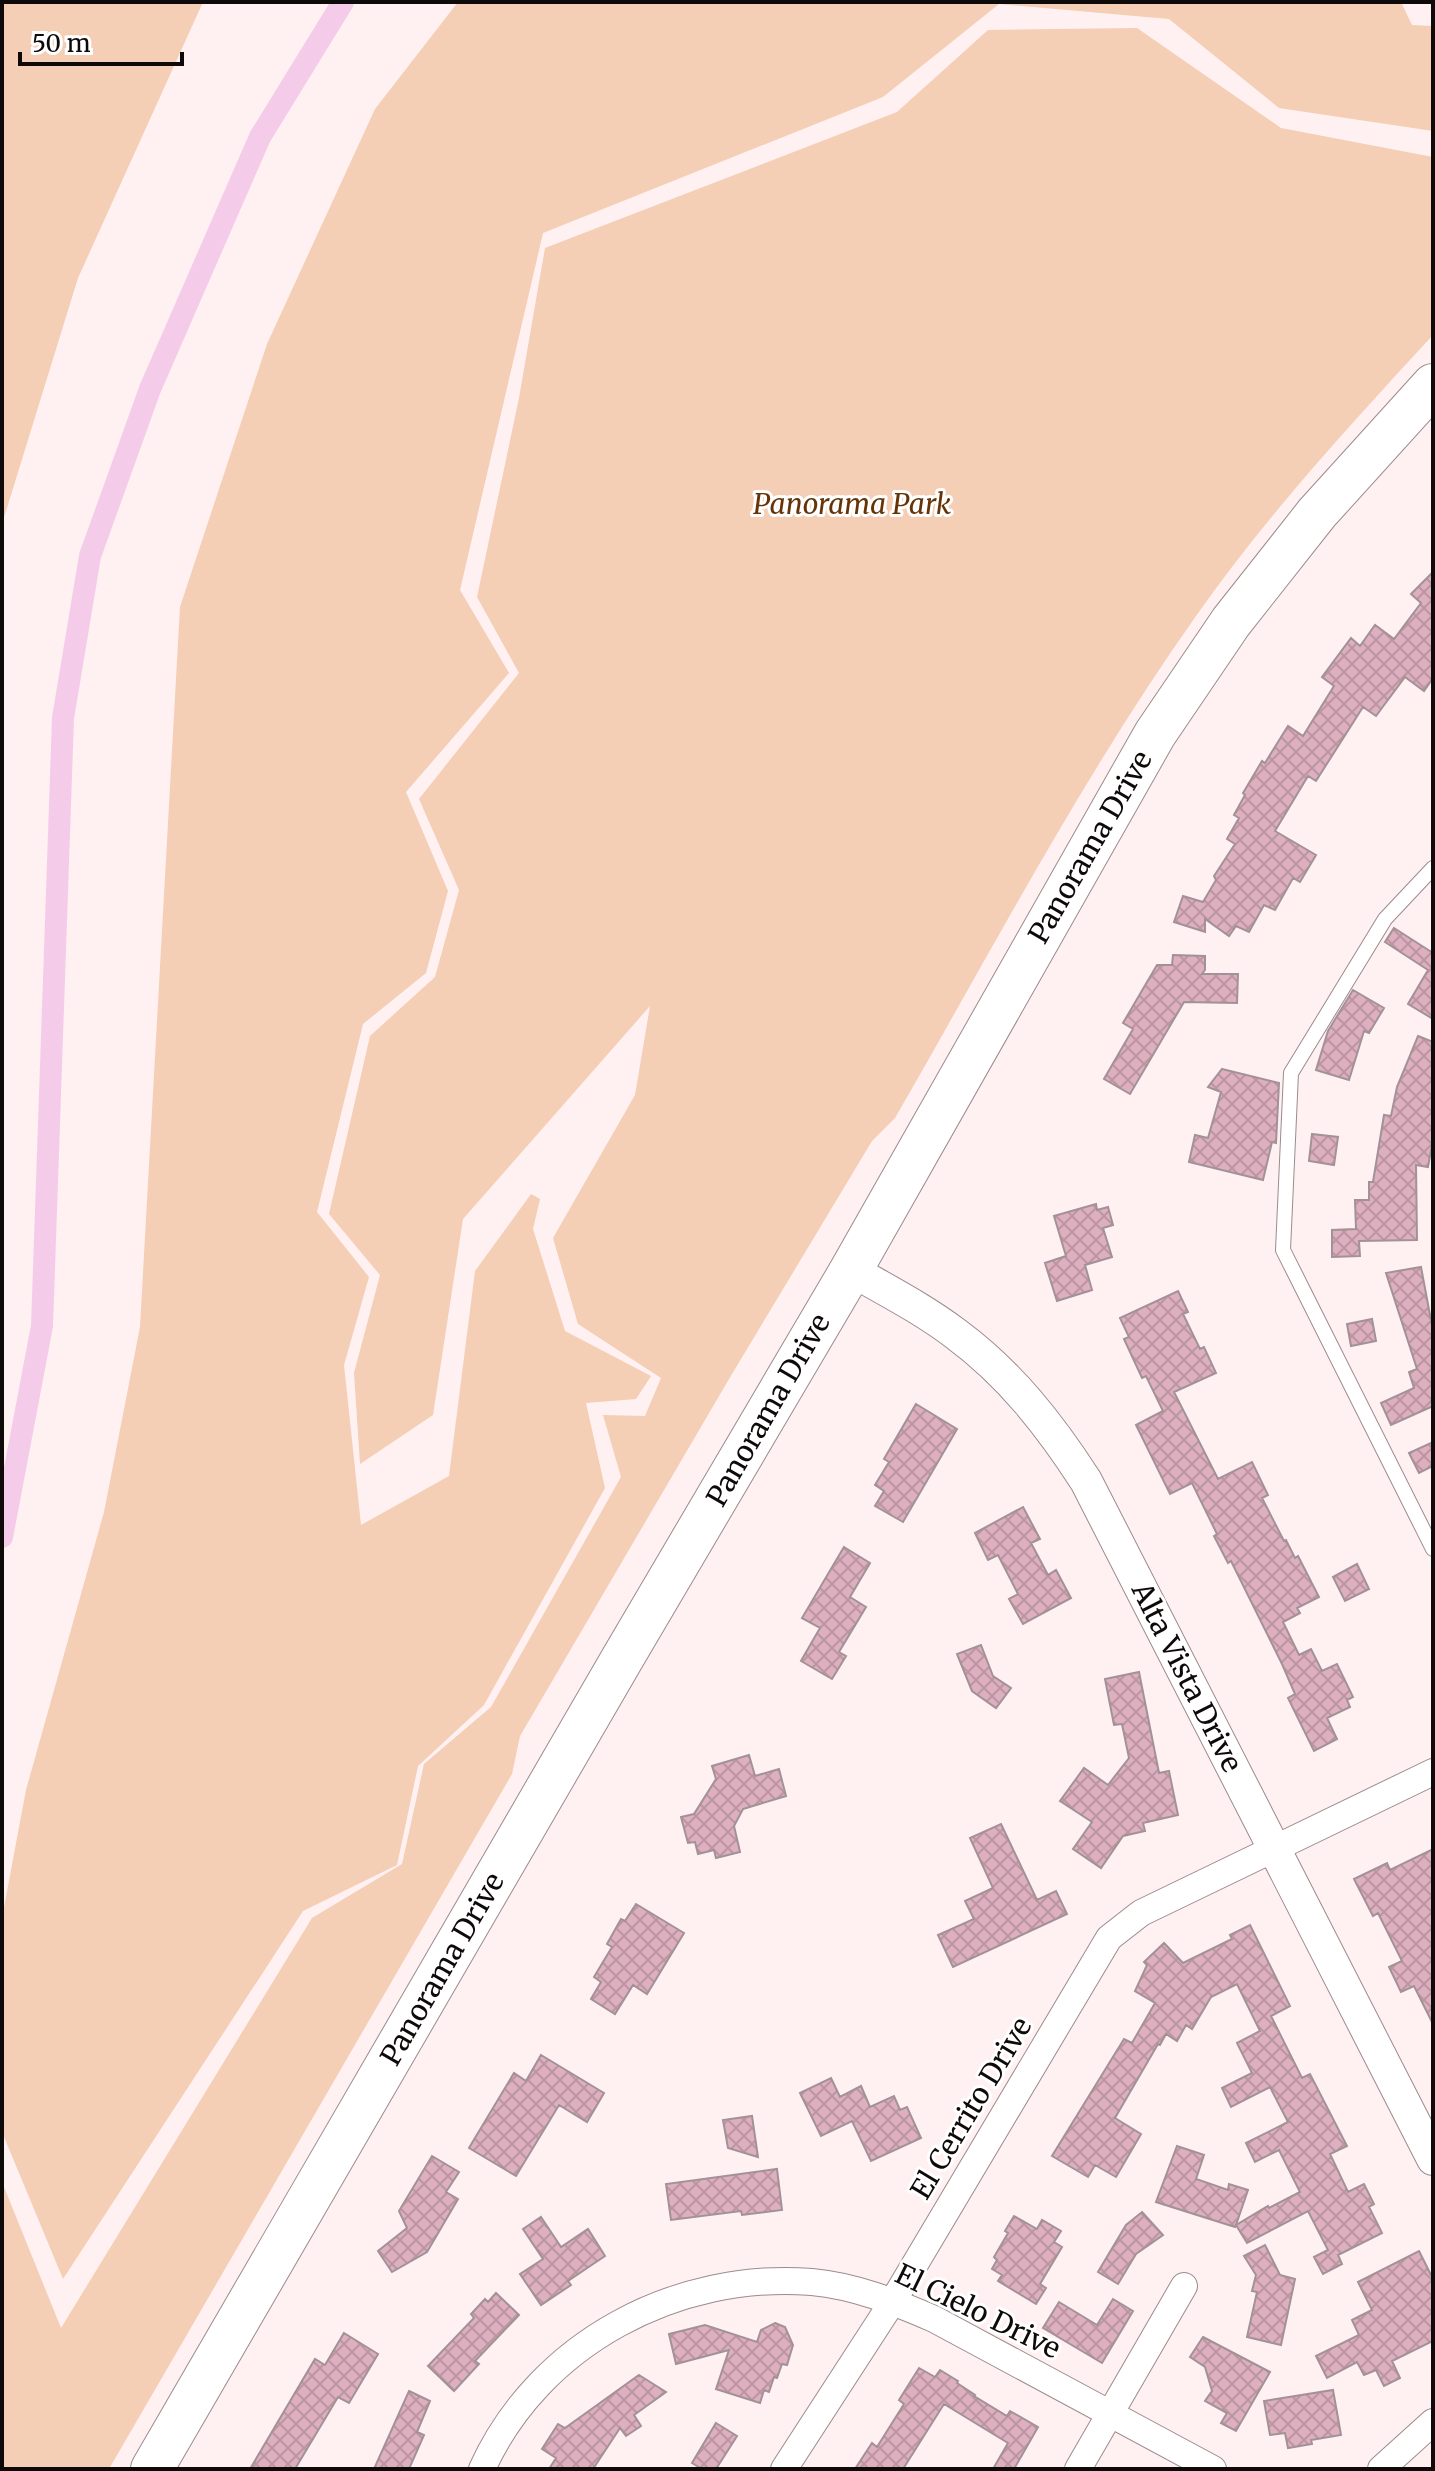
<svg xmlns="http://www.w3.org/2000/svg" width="1435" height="2471" viewBox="0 0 1435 2471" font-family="Merriweather,serif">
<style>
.green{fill:#f4ceb5}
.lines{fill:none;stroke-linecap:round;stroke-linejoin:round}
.canal{stroke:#f4ccea;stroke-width:22}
.building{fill:url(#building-cross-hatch);stroke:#a29298;stroke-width:2}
.service-casing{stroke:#9b8b8c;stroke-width:16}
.minor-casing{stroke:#9b8b8c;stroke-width:28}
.tertiary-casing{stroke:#9b8b8c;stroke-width:34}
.primary-casing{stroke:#9b8b8c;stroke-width:44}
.service{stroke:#fff;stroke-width:14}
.minor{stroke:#fff;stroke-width:26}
.tertiary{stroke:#fff;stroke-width:32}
.primary{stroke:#fff;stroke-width:42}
.labels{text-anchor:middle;stroke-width:6;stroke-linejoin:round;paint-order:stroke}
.park-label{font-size:28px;font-style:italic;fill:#653306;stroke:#fff}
.street-label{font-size:28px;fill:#0f0a0a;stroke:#fff}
</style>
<defs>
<pattern id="building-cross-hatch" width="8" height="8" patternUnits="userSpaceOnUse" patternTransform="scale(2)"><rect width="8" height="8" fill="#ddafbf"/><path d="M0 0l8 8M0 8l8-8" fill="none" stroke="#bc95a3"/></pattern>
</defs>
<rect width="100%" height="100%" fill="#fff0f1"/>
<path class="green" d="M2 2H203L78 278 2 524Z
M458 2H1401L1412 25 1433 26V131L1279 108 1169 19 999 4 883 97 543 233 460 590 509 673 406 792 448 891 426 973 363 1024 317 1212 369 1277 344 1365 361 1525 449 1476 475 1271 531 1194 540 1199 533 1229 565 1331 651 1376 636 1399 586 1403 605 1488 484 1705 418 1766 397 1865 303 1911 63 2279 2 2132V1918L26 1790 104 1512 140 1327 180 607 267 344 375 109Z
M1137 28 1281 128 1433 157V335C1350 425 1267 515 1196 616 1084 774 992 950 895 1118L872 1141 729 1379 520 1736 512 1774 109 2469H2V2182L61 2328 312 1918 402 1864 424 1764 491 1707 621 1477 603 1415 645 1416 661 1378 578 1324 553 1238 635 1095 650 1006 463 1219 433 1415 360 1464 354 1373 380 1275 329 1214 370 1036 435 977 459 890 419 799 519 673 477 597 519 398 545 248 897 112 988 30Z"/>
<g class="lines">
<path class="canal" d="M2 1537 42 1326 63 718 90 556 150 389 260 137 343 2"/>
</g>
<path class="building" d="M1433 572V678L1424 691 1405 677 1376 716 1363 707 1316 781 1308 776 1275 831 1316 855 1300 882 1293 878 1275 910 1264 905 1249 932 1236 926 1229 936 1205 919V932L1174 922 1183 896 1203 902 1216 880 1214 876 1235 844 1227 839 1239 818 1234 815 1245 795 1243 793 1262 761 1265 763 1288 726 1303 736 1334 686 1322 677 1351 638 1360 646 1375 625 1394 639 1421 603 1411 594Z
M1394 928 1433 953V1019L1408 1004 1428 970 1385 942Z
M1173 955 1205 956V970L1202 974H1238L1237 1003 1184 1002 1130 1094 1104 1079 1133 1029 1123 1023 1157 965H1172Z
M1353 990 1384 1008 1369 1033 1364 1031 1349 1080 1316 1070 1328 1031Z
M1418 1036 1433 1042V1140L1428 1167 1416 1165 1417 1240 1359 1241 1360 1256 1332 1257V1230L1356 1229 1355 1200H1369V1182H1373L1384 1115 1391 1116 1397 1087Z
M1222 1069 1279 1083 1276 1143 1272 1142 1263 1180 1189 1162 1195 1135 1208 1138 1221 1092 1208 1087Z
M1312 1134 1338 1137 1334 1165 1309 1161Z
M1096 1204 1097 1210 1108 1207 1113 1225 1103 1228 1112 1257 1085 1265 1092 1290 1057 1301 1045 1263 1066 1256 1054 1216Z
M1421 1267 1433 1331V1406L1391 1425 1381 1403 1414 1388 1409 1372 1417 1369 1386 1273Z
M1178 1291 1188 1312 1183 1314 1200 1349 1204 1347 1216 1373 1174 1392 1218 1479 1252 1462 1268 1495 1262 1498 1284 1541 1286 1540 1295 1558 1298 1556 1319 1597 1297 1608 1300 1613 1283 1622 1299 1655 1311 1649 1322 1671 1337 1664 1353 1697 1347 1700 1350 1707 1327 1718 1337 1739 1314 1751 1288 1698 1295 1694 1282 1664 1231 1561 1228 1563 1214 1536 1217 1534 1192 1483 1170 1494 1136 1425 1163 1411 1146 1376 1142 1378 1124 1339 1129 1337 1120 1318Z
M1372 1319 1376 1341 1351 1346 1347 1324Z
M916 1404 957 1429 903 1522 875 1506 884 1491 875 1485 889 1462 884 1459Z
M1433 1442V1466L1419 1473 1409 1453Z
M1023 1507 1040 1539 1031 1543 1048 1575 1056 1570 1071 1598 1023 1624 1009 1599 1018 1594 998 1555 988 1560 975 1533Z
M844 1547 870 1563 850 1597 866 1607 839 1652 846 1656 832 1679 801 1661 820 1628 802 1618Z
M1357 1564 1369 1589 1345 1601 1333 1577Z
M981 1645 993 1676 1011 1688 996 1708 972 1691 957 1654Z
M1139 1672 1159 1773 1169 1771 1178 1815 1143 1823 1145 1831 1123 1836 1101 1868 1073 1849 1092 1822 1060 1801 1084 1768 1108 1785 1129 1758 1122 1724 1114 1725 1105 1679Z
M749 1755 755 1776 779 1769 786 1796 743 1809 734 1826 740 1852 716 1858 714 1850 698 1854 695 1842 688 1843 681 1817 694 1814 716 1779 712 1766Z
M1001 1824 1037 1900 1056 1891 1067 1914 953 1967 938 1935 974 1919 965 1901 993 1888 970 1838Z
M1433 1849V2024L1414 1986 1401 1992 1389 1967 1402 1961 1378 1913 1373 1916 1354 1879 1387 1863 1390 1870Z
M636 1904 684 1933 647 1994 633 1985 615 2014 591 1999 601 1982 594 1977 612 1947 607 1944 621 1919 625 1921Z
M1250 1925 1290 2006 1271 2016 1302 2078 1310 2074 1347 2146 1330 2154 1348 2192 1364 2184 1374 2204 1369 2207 1382 2233 1338 2255 1342 2264 1323 2274 1314 2257 1328 2250 1308 2211 1247 2243 1236 2225 1235 2227 1156 2202 1177 2146 1204 2155 1196 2179 1228 2190 1229 2184 1248 2190 1236 2225 1268 2206 1269 2208 1300 2192 1279 2150 1255 2162 1246 2143 1288 2122 1270 2087 1231 2107 1222 2088 1252 2073 1237 2043 1260 2031 1237 1984 1211 1997 1192 2029 1186 2025 1177 2041 1166 2034 1160 2045 1158 2044 1115 2118 1141 2134 1116 2177 1095 2165 1088 2177 1052 2156 1124 2039 1132 2043 1155 2003 1135 1991 1147 1965 1144 1962 1164 1943 1183 1963 1232 1939 1230 1935Z
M541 2055 604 2093 587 2122 559 2105 516 2176 469 2148 514 2073 526 2081Z
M831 2078 840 2097 861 2086 870 2107 894 2096 900 2110 907 2107 921 2138 871 2161 852 2121 821 2136 800 2093Z
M752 2116 758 2157 728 2148 723 2120Z
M432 2156 459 2172 446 2192 458 2199 427 2252 392 2272 378 2251 407 2228 399 2211Z
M777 2169 782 2210 742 2215 741 2211 671 2220 666 2184Z
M1142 2212 1163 2235 1136 2254 1118 2284 1098 2272 1126 2225Z
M1014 2216 1037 2229 1042 2220 1061 2231 1054 2242 1062 2247 1040 2284 1046 2288 1036 2304 998 2281 1002 2275 992 2269 997 2260 994 2257 1008 2233 1005 2231Z
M541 2217 561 2247 588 2229 605 2256 568 2281 571 2285 541 2305 520 2274 543 2259 523 2229Z
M1265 2245 1280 2275 1295 2279 1281 2345 1247 2337 1257 2292 1252 2291 1256 2275 1244 2256Z
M1419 2251 1433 2279V2341L1392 2361 1400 2378 1384 2386 1376 2370 1364 2375 1357 2362 1327 2378 1316 2356 1359 2335 1352 2320 1372 2310 1358 2282Z
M496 2293 519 2315 475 2361 479 2364 454 2391 428 2366 474 2318 471 2314 485 2299 488 2302Z
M1113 2299 1133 2311 1102 2363 1043 2328 1059 2302 1097 2325Z
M775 2323 785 2327 793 2345 787 2365 782 2364 777 2378 774 2377 769 2392 764 2390 760 2403 716 2389 729 2350 676 2364 669 2334 705 2325 757 2342 761 2330Z
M344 2333 378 2354 349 2403 338 2397 295 2469H250L315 2359 325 2365Z
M1203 2337 1270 2372 1236 2431 1221 2423 1227 2413 1205 2401 1212 2391 1205 2367 1190 2357Z
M919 2368 935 2377 940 2370 958 2381 957 2383 975 2395 974 2396 1007 2416 1010 2411 1038 2427 1014 2469H993L1008 2443 944 2404 903 2469H855L872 2443 877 2447 904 2404 899 2400Z
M639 2375 666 2392 634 2415 641 2426 626 2436 620 2428 593 2469H549L556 2458 542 2449 558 2424 565 2428Z
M1333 2390 1341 2435 1311 2440 1312 2444 1288 2448 1285 2433 1270 2435 1264 2401Z
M409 2391 430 2401 417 2432 424 2435 409 2469H374Z
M716 2423 737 2436 716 2469H702L692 2463Z"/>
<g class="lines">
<g class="service-casing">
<path id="service" d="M1433 868 1385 919 1291 1073 1283 1250 1433 1549"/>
</g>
<g class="minor-casing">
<path id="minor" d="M482 2469C539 2343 677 2271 812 2282 855 2286 895 2302 934 2319L1213 2469
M784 2469 893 2301 1109 1938 1141 1913 1433 1772
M1078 2469 1184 2286
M1381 2469 1433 2422"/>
</g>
<g class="tertiary-casing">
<path id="tertiary" d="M851 1270C886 1290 923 1309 956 1334 1010 1374 1050 1425 1086 1481L1433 2159"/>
</g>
<g class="primary-casing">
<path id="primary" d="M152 2469 622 1659 851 1270 1155 734 1231 622 1317 513 1433 385"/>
</g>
<use href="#service" class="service"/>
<use href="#minor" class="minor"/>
<use href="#tertiary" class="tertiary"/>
<use href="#primary" class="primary"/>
</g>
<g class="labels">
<g class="park-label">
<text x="852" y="514">Panorama Park</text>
</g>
<g class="street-label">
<text transform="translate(1090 847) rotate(-60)" y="10">Panorama Drive</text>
<text transform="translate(768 1410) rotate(-60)" y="10">Panorama Drive</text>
<text transform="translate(1187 1677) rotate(63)" y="10">Alta Vista Drive</text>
<text transform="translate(442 1969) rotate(-60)" y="10">Panorama Drive</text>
<text transform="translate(971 2108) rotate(-59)" y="10">El Cerrito Drive</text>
<text transform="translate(978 2311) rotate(26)" y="10">El Cielo Drive</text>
</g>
</g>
<rect width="1435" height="2471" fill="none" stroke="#0f0a0a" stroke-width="8"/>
<path d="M20 52v12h162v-12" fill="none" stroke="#0f0a0a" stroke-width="4"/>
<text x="32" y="52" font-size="24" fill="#0f0a0a" stroke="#ffffff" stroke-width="6" paint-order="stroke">50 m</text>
</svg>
